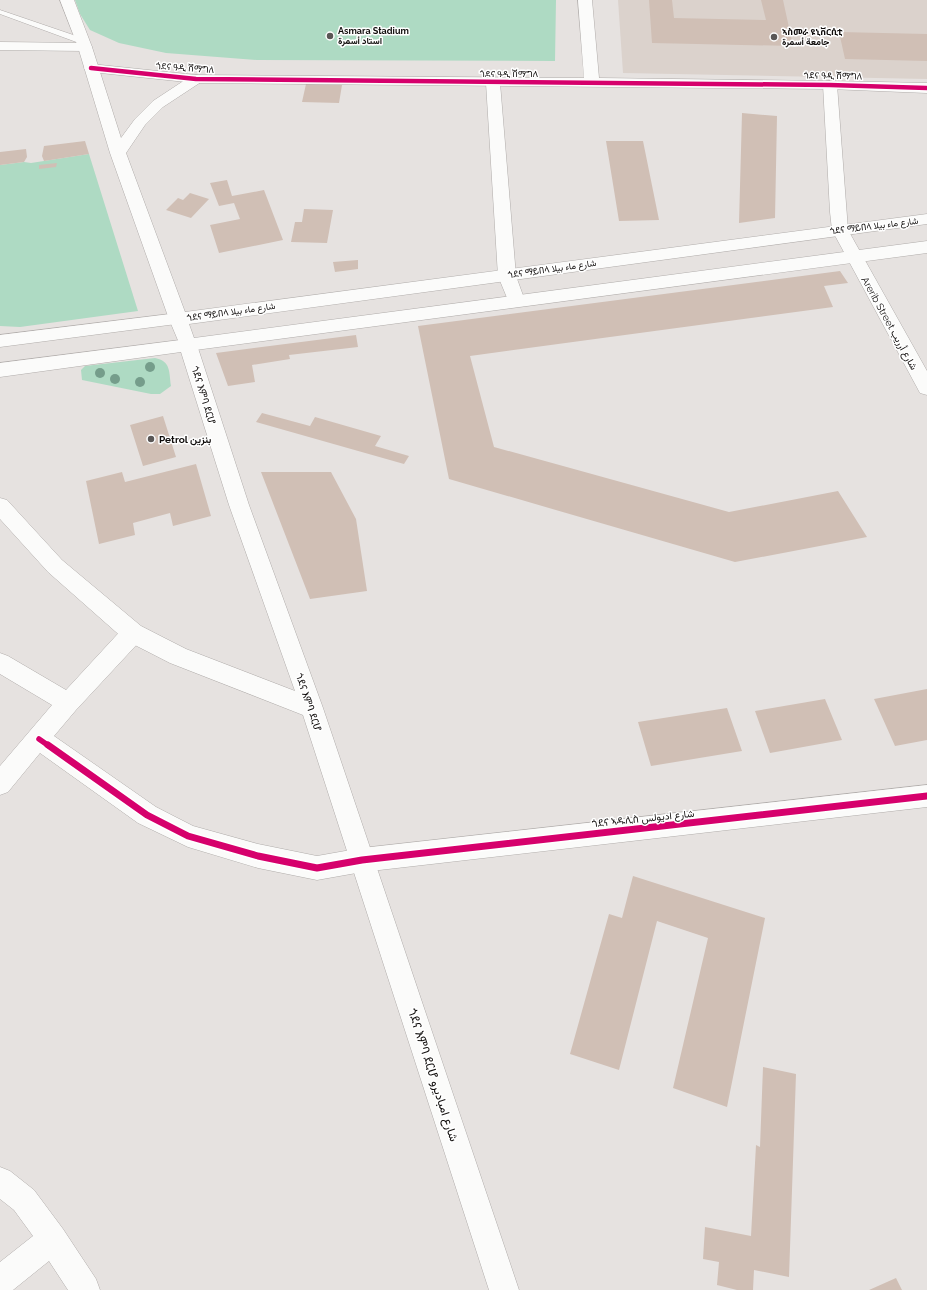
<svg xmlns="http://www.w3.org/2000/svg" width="927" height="1290" viewBox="0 0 927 1290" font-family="Raleway,Vazirmatn,'Noto Sans Ethiopic',sans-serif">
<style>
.built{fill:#dbd2cc}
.green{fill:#aedac3}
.building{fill:#d0bfb5}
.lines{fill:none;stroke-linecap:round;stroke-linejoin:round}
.lane-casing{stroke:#b0acaa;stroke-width:1}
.street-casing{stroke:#b0acaa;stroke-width:1}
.secondary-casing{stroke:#b0acaa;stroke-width:1}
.primary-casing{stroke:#b0acaa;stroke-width:1}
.highway-casing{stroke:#b0acaa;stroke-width:1}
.lane{fill:#fbfbfa;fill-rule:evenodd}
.street{fill:#fbfbfa;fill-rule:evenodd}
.secondary{fill:#fbfbfa;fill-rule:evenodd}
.primary{fill:#fbfbfa;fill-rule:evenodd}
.highway{fill:#fbfbfa;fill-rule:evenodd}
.cycleway-far2-casing{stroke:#fff;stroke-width:6}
.cycleway-far1-casing{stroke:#fff;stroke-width:8}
.cycleway-casing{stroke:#fff;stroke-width:10}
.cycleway-far2{stroke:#d6006c;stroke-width:4.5}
.cycleway-far1{stroke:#d6006c;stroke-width:5.5}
.cycleway{stroke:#d6006c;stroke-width:7}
.tree{fill:#759d8b}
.poi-dot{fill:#5a5756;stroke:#fff;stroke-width:1.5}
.labels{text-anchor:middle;stroke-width:3;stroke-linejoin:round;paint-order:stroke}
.far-poi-label{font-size:9px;font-weight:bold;fill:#0f0c0b;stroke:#fff;text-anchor:start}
.far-street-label{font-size:9px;fill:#0f0c0b;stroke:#fff}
.street-label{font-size:10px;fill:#0f0c0b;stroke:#fff}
.poi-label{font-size:10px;font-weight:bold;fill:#0f0c0b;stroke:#fff;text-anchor:start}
.near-street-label{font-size:12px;fill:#0f0c0b;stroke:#fff}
</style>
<rect width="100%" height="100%" fill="#e6e2e0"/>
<path class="built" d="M618 0H927V79L623 73Z"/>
<path class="green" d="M75 0H556L555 61 257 60 166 53 119 43 90 30 80 14Z
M89 154 138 311 20 327 0 326V165L24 162 31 163Z
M155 358C171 361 169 372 171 386L160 394H151L82 380 81 370 85 366Z"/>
<path class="building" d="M649 0H672L674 18 766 20 761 0H783L793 46 652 43Z
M839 32 927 34V61L845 59Z
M306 84 342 85 339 103 302 102Z
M742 113 777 116 775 218 739 223Z
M85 141 89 154 44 161 42 156 44 146Z
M606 141H643L659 220 619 221Z
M26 149 27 157 24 162 0 165V152Z
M57 163 56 167 39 169V165Z
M227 180 232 196 264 190 283 240 219 253 210 225 240 219 234 203 219 206 210 183Z
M190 193 209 199 191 218 166 210 178 198 183 200Z
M304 209 333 210 327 243 291 242 295 222H302Z
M358 260V269L335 272 333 262Z
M840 271 848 283 824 286 833 307 470 356 494 447 729 512 838 491 867 537 735 562 449 479 418 326Z
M356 335 358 347 289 355 290 359 252 365 255 382 228 386 216 353Z
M262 413 310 426 315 417 381 436 375 446 409 456 404 464 256 422Z
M163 416 176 457 143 466 130 425Z
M196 464 211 516 173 526 170 513 133 523 135 535 99 544 86 481 122 472 125 482Z
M261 472H331L356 519 367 591 310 599Z
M927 689V740L895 746 874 699Z
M825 699 842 740 770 753 755 711Z
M727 708 742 751 651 766 638 722Z
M633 876 765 918 727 1107 673 1088 708 938 657 921 619 1070 570 1054 609 914 622 918Z
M763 1067 796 1074 789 1277 754 1270 753 1290H737L717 1285 719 1262 703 1259 705 1227 751 1236 756 1145 760 1147Z
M896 1278 902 1290H869Z"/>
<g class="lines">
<g class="lane-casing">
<path id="lane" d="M0 10 85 39 86 41 82 43H79L0 14Z"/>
</g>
<g class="street-casing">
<path id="street" d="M0 42 85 43 90 44 92 47 90 50 85 51 0 50Z
M493 79 498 80 500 83 516 276 525 301 522 305 516 307 510 305 498 276 486 83 488 80Z
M830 81 835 82 837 85 848 230 846 234 840 235 834 234 832 230 830 212 823 85 825 82Z
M133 624 141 626 144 633 141 640 76 710 54 736 156 807 193 826 258 844 317 856 362 848 371 852 374 860 371 868 362 872 317 880 258 868 188 847 138 823 40 753 8 792 0 795V766L52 705 0 674V653L8 656 66 690 125 626Z
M0 1167 10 1171 34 1190 63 1229 96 1279 100 1290H68L49 1261 13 1290H0V1262L33 1236 14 1210 0 1199Z"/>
</g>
<g class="secondary-casing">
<path id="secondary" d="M578 0H592L599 78 830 81 927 83V93L830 89 196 83 91 72 86 71 84 68 86 65 91 64 196 75 584 78Z
M840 225 846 226 848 230 927 371V395L920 393 832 230 834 226Z
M927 785V807L362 872 353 868 350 860 353 852 362 848Z"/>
</g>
<g class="primary-casing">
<path id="primary" d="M178 313 184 315 187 319 184 323 0 347V335Z
M188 339 194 340 197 345 249 505 323 708 519 1290H489L303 715 170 663 125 640 48 572 0 519V498L7 500 62 560 141 626 186 649 295 691 229 505 181 352 0 377V363Z"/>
</g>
<g class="highway-casing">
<path id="highway" d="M60 0H74L92 47 121 138 135 119 153 101 191 76 196 75 201 76 203 79 201 82 163 107 145 125 126 153 185 312 927 214V224L189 324 194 338 927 241V253L188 351 182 350 169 319 110 153 78 47Z"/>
</g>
<use href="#lane" class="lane"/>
<use href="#street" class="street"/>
<use href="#secondary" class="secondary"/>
<use href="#primary" class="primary"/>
<use href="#highway" class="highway"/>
<g class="cycleway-far2-casing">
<path id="cycleway-far2" d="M91 68 196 79 830 85 927 88"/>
</g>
<g class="cycleway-far1-casing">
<path id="cycleway-far1" d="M39 739 49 746"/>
</g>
<g class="cycleway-casing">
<path id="cycleway" d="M48 745 147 815 188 836 258 856 317 868 362 860 927 796"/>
</g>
<use href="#cycleway-far2" class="cycleway-far2"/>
<use href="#cycleway-far1" class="cycleway-far1"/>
<use href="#cycleway" class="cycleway"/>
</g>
<g class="tree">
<circle cx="150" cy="367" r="5"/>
<circle cx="100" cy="373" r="5"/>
<circle cx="115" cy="379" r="5"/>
<circle cx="140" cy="382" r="5"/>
</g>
<g class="poi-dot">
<circle cx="330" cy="36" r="4"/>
<circle cx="774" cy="37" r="4"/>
<circle cx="151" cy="439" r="4"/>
</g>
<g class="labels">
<g class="far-poi-label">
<text x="338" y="34">Asmara Stadium<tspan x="338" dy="10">استاد أسمرة</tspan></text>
<text x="782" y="35">ኣስመራ ዩኒቨርሲቲ<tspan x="782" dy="10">جامعة أسمرة</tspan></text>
</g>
<g class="far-street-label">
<text transform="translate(185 68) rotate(4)" y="3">ጎደና ዓዲ ሽማግለ</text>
<text x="509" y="77">ጎደና ዓዲ ሽማግለ</text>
<text transform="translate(833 76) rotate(1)" y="3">ጎደና ዓዲ ሽማግለ</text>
<text transform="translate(874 226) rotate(-7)" y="3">ጎደና ማይበላ شارع ماء بيلا</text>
<text transform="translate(552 269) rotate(-8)" y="3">ጎደና ማይበላ شارع ماء بيلا</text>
<text transform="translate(231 312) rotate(-8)" y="3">ጎደና ማይበላ شارع ماء بيلا</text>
</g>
<g class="street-label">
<text transform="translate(890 323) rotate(61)" y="4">Arerib Street شارع أرريب</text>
<text transform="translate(204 395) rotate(73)" y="4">ጎደና እምባ ደርሆ</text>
<text transform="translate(309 702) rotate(71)" y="4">ጎደና እምባ ደርሆ</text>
<text transform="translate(643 818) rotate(-6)" y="4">ጎደና ኣዱሊስ شارع اديولس</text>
</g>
<g class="poi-label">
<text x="159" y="443">Petrol بنزين</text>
</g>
<g class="near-street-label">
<text transform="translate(433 1075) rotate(72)" y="4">ጎደና እምባ ደርሆ شارع امباديرو</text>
</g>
</g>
</svg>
